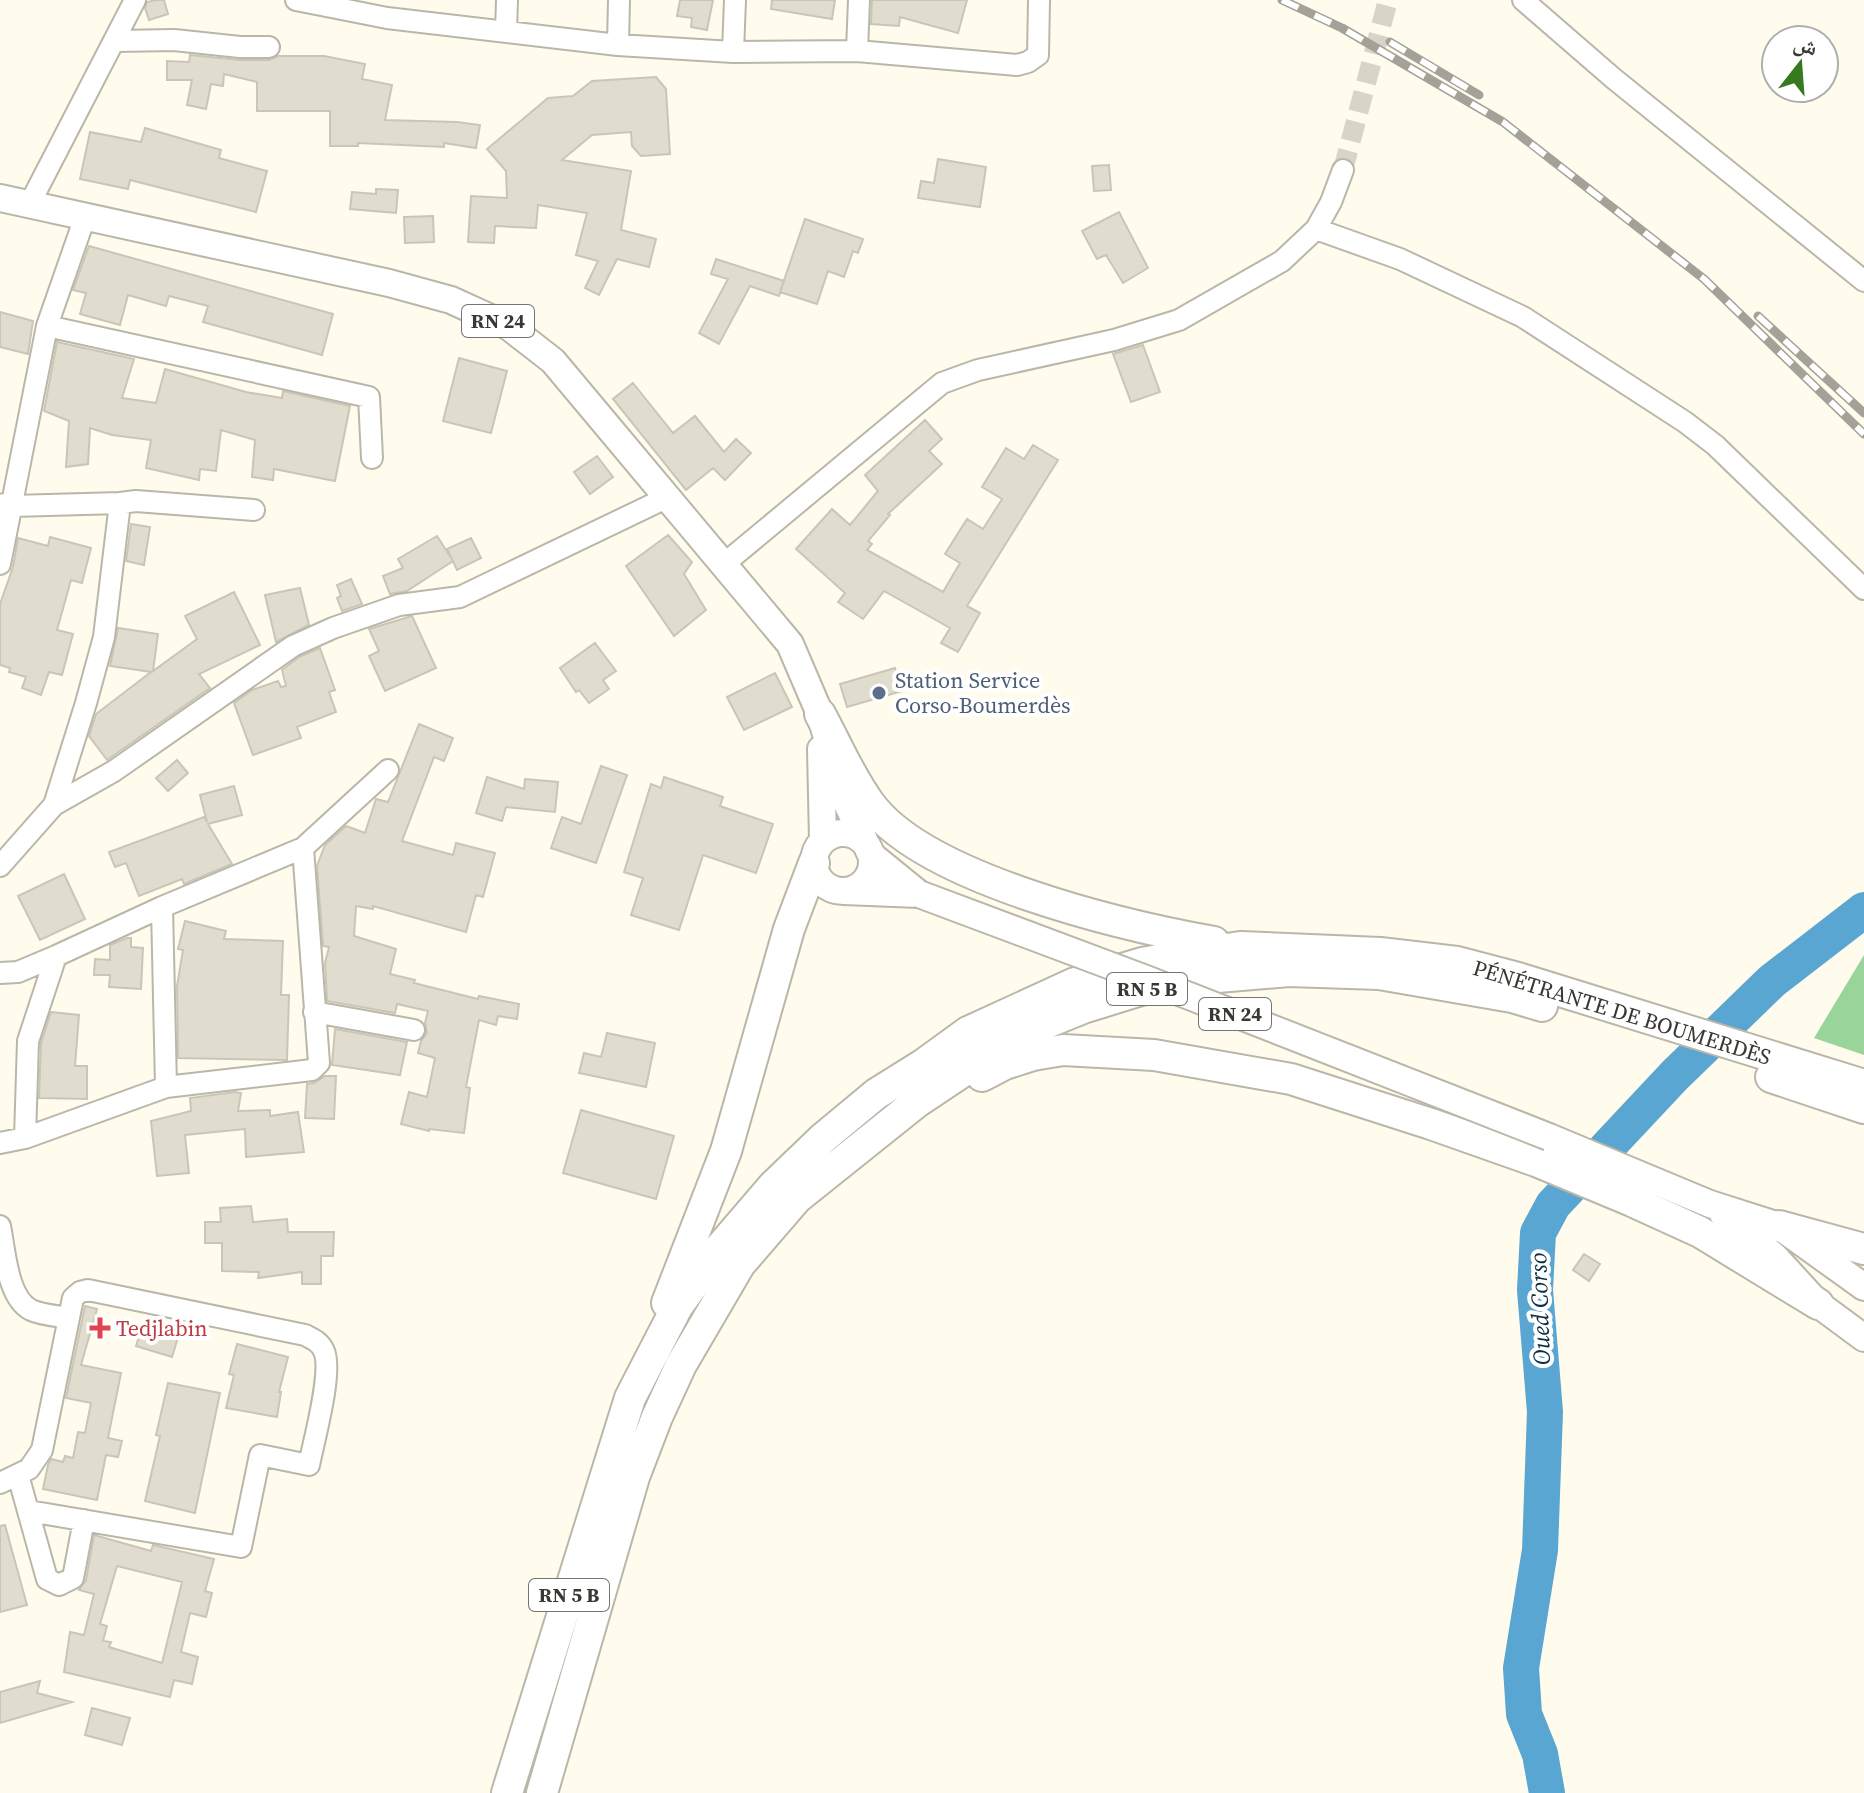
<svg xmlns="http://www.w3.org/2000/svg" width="1864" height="1793" viewBox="0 0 1864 1793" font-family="'Source Serif 4','Noto Naskh Arabic',serif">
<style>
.forest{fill:#99d49b}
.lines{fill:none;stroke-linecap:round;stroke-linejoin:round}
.river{stroke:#59a6d2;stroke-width:36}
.building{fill:#e0ddcf;stroke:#c9c6b8;stroke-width:2;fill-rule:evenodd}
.minor-tunnel{stroke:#d8d5c8;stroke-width:20;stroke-dasharray:20 10;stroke-linecap:butt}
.minor-casing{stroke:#bab7a9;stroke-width:24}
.major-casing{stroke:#bab7a9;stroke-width:30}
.highway-casing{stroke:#bab7a9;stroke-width:34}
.minor{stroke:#fff;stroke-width:20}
.major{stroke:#fff;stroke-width:26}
.highway{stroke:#fff;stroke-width:30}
.rail-casing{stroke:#a4a298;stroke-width:9}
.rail{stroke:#fff;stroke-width:6;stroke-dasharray:18;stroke-linecap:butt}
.major-bridge-casing{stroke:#bab7a9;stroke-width:30;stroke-linecap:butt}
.major-bridge{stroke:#fff;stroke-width:26}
.service-dot{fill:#5c6f8a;stroke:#fff;stroke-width:3}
.health-dot{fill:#e0444e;stroke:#fff;stroke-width:3}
.labels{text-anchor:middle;stroke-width:8;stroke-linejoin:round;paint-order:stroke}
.shield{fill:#fff;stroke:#757470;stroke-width:2}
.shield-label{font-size:20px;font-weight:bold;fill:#3a3833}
.service-label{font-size:22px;fill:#4e5e75;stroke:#fff;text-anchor:start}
.street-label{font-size:22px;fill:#3a3833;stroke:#fff}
.health-label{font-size:22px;fill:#be3a42;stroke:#fff;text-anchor:start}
.water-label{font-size:24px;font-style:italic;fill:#0d3043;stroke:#fff}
</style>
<rect width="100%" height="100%" fill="#fffced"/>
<path class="forest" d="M1864 955V1055L1814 1038Z"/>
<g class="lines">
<path class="river" d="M1547 1793 1540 1754 1524 1714 1521 1668 1540 1550 1545 1412 1535 1290 1538 1233 1553 1205 1675 1075 1772 981 1864 910"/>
</g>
<path class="building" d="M156 0H164L168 14 149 20 145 8 147 2Z
M680 0H713L707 30 691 27 692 18 677 16Z
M772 0H835L832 19 771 9Z
M872 0H967L958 33 900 17 899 26 871 24Z
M190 55 240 60H269L278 56H324L365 64 362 79 392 85 385 120 457 122 480 125 476 148 444 143V147L358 143V146H330V111H257V82L224 74 223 86 211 84 206 109 187 105 192 80H167V61L189 62Z
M656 77 666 89 670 154 641 156 632 146 631 132 592 135 562 160 631 171 621 230 656 239 649 267 617 259 599 295 585 288 598 261 576 255 587 213 538 205 536 228 495 226 494 243 468 242 471 196 507 198 506 171 487 149 548 98 573 96 592 81Z
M145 128 221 150 219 158 267 171 256 212 130 180 128 189 80 179 90 132 141 142Z
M938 159 986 167 980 207 918 198 921 181 934 183Z
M1109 165 1111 190 1094 191 1092 166Z
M376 189 398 190 396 213 350 209 352 192 376 194Z
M1119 212 1148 268 1123 283 1106 255 1097 259 1082 231Z
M433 216 434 242 405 243 404 217Z
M805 219 863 239 858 253 853 251 844 277 828 271 817 304 780 292Z
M89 246 333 314 322 355 203 322 208 306 169 296 166 306 128 295 120 325 80 314 86 293 73 290Z
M716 259 784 281 779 296 750 286 719 344 699 333 728 279 711 274Z
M0 312 33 321 28 354 0 347Z
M57 342 134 359 122 398 156 403 165 369 246 392 282 398 283 391 350 406 335 481 274 469 273 480 252 477 255 440 221 430 216 471 200 469 199 480 146 468 151 440 112 435 90 428 88 464 66 467 69 421 44 411Z
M1143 345 1160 392 1131 402 1113 354Z
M459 358 507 371 491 433 443 421Z
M633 383 673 433 695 416 724 452 736 439 751 453 725 480 713 468 686 490 613 399Z
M925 420 942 439 929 451 942 464 888 514 890 515 868 541 872 544 867 550 943 592 960 563 945 554 967 519 983 529 1002 499 982 487 1006 448 1024 459 1033 445 1058 460 967 606 980 613 958 652 941 643 950 628 884 591 863 619 838 602 845 593 796 549 832 509 850 525 878 491 865 475Z
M597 456 613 477 590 494 574 472Z
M131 524 150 527 144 565 126 561Z
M668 535 692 562 684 574 706 610 674 636 626 566Z
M437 536 453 561 407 591 390 594 383 576 403 568 398 559Z
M50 537 91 548 82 583 71 580 57 630 73 634 62 675 49 672 41 695 22 688 26 677 9 672 10 668 0 665V604L13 567 18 538 48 546Z
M471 538 481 558 457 570 447 549Z
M351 579 362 604 342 611 337 598 341 596 337 585Z
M300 588 309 625 276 642 265 595Z
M234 592 260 645 199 674 210 688 107 760 89 736 96 714 151 672 110 666 118 628 158 634 153 671 197 639 185 616Z
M412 616 436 668 385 691 369 656 379 651 369 629Z
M595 643 616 671 603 680 609 689 589 703 579 690 576 692 560 668Z
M320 648 335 690 329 692 336 712 297 727 301 738 253 755 234 703 252 690 278 681 281 687 286 686 282 670 299 657Z
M895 668 902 691 847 707 840 684Z
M775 673 792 707 744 730 727 697Z
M419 724 453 738 444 761 434 757 402 841 453 855 456 843 495 853 483 897 476 895 466 932 373 906V909L356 906 354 936 396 949 390 974 415 980 414 983 478 999 479 996 519 1004 517 1019 498 1016 496 1025 479 1020 466 1087 470 1088 464 1133 429 1129V1131L401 1124 409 1092 427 1097 435 1058 418 1053 421 1041 427 1033 425 1023 428 1011 397 1004 395 1013 327 1001 325 963 329 947 323 946 317 866 325 845 346 826 365 833 376 799 388 802Z
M177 760 188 773 168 791 156 778Z
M601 766 627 775 596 863 551 848 562 817 581 824Z
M487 777 524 789 525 779 558 782 555 812 506 807 502 821 476 813Z
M664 777 723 797 720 806 773 824 756 873 703 855 679 930 631 915 643 878 624 872 651 784 661 788Z
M234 786 242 815 208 824 232 864 184 884 182 879 139 896 126 863 115 867 109 852 204 817 207 822 200 795Z
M64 874 85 919 40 940 18 896Z
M185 921 226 931 224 939 283 941 281 995H289L287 1060 178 1058 177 986 183 950 178 949Z
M127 938H131V947L143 948 141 989 109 987 110 975H94L95 959 110 960V945Z
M51 1012 79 1015 75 1066H87V1099L39 1098 41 1043Z
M335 1029 407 1042 400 1075 332 1065Z
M607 1033 655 1043 646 1087 579 1073 584 1053 601 1057Z
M325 1076H336L334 1119 305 1118 307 1084 314 1083Z
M235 1092 241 1093 238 1111 270 1110V1116L298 1112 304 1152 246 1157 245 1129 185 1135 189 1173 157 1176 151 1121 191 1111 190 1098Z
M581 1110 674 1136 656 1199 563 1173Z
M251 1206 253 1222 287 1219 288 1232H334L333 1256H321V1284H302V1272L258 1278 259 1272 222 1271V1243H205V1222H221L220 1208Z
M1584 1254 1600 1264 1589 1281 1573 1270Z
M85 1306 97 1309 81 1365 121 1373 108 1438 122 1441 118 1457 106 1455 97 1500 43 1489 48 1465 51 1459 63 1462 65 1456 73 1458 78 1432 85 1433 91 1403 66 1398Z
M144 1320 180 1331 172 1357 136 1346Z
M237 1344 288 1357 279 1392H281L277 1417 226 1408 234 1375 229 1374Z
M168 1383 220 1393 195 1513 145 1501 160 1436 156 1435Z
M5 1525 27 1605 0 1612V1526Z
M94 1535 151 1551 153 1545 214 1559 205 1591 212 1593 206 1617 190 1613 181 1652 198 1657 192 1684 174 1680 170 1697 64 1672 70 1632 84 1635 94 1594 79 1590 86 1580ZM117 1566 182 1582 162 1663 109 1647 111 1642 103 1641 107 1626 100 1624Z
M40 1681 37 1693 72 1702 0 1723V1692Z
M92 1708 130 1718 122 1745 85 1735Z"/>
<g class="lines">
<path class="minor-tunnel" d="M1343 170 1388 0"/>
<g class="minor-casing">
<path id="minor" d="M296 0 387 18 618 45 733 52 857 51 1017 65 1028 62 1038 55 1039 0
M1523 0 1613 78 1864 281
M506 32 507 0
M116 41 174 40 240 47H269
M618 45 619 0
M857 51 859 0
M733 52 735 0
M29 205 135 0
M1316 229 1400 259 1523 317 1685 422 1715 445 1864 589
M47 326 369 397 372 458
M4 504 13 506 120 503
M0 564 47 326 85 217
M724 564 942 383 978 370 1114 340 1179 320 1282 261 1316 229 1331 202 1343 170
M54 805 86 703 104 637 120 503 136 501 254 510
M0 866 54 805 114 771 293 646 333 628 399 605 460 597 668 497
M162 907 166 1087
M0 973 18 972 56 956
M314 1012 414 1030
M25 1138 28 1041 56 956 162 907 303 848 388 770
M0 1143 25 1138 166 1087 312 1070 319 1063 303 848
M0 1226C5 1250 7 1298 31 1310 42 1315 57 1316 69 1318
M18 1475 47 1579 59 1585 73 1578 84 1520
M0 1483 29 1469 42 1450 73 1298 80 1292 88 1290 305 1335C313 1339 320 1342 324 1351 333 1372 314 1440 309 1465L260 1455 241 1547 29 1511"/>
</g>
<g class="major-casing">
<path id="major" d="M0 198 389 283 451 300 508 326 553 361 790 644 820 714 846 801 871 855 919 894
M821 749 823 841
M814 862a29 29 0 1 1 58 0a29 29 0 1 1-58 0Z
M844 891 919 894
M1549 1137 1710 1204 1779 1226 1864 1287
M1723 1214 1775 1257 1818 1304 1864 1338"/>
</g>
<g class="highway-casing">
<path id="highway" d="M820 714C836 743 850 777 870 804 925 879 1124 926 1214 942
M982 1076 1005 1064 1033 1055 1063 1050 1154 1055 1291 1079 1431 1124 1536 1161 1632 1201 1700 1232 1818 1304
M1771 1077 1864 1108
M1779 1226 1864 1249
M667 1303 726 1151 789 929 814 863
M507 1793 630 1398 677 1307 719 1249 773 1186 823 1138 876 1094 924 1064 968 1032 1075 983 1142 963 1187 955 1240 947 1380 953 1457 962 1518 978 1864 1085
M542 1793 634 1477 657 1417 681 1365 740 1264 797 1198 917 1102 1019 1034 1083 1008 1141 990 1194 979 1289 971 1379 974 1512 997 1542 1006"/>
</g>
<use href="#minor" class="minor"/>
<use href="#major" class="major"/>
<use href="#highway" class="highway"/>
<g class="rail-casing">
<path id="rail" d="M1282 0 1342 28 1503 122 1704 279 1864 434
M1390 42 1479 95
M1758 316 1864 413"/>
</g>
<use href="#rail" class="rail"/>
<g class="major-bridge-casing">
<path id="major-bridge" d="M919 894 1146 979 1549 1137"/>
</g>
<use href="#major-bridge" class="major-bridge"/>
</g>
<circle class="service-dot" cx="879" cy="693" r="8"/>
<path class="health-dot" d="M96 1316h8v8h8v8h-8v8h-8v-8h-8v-8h8z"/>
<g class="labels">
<g class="shield">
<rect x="462" y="305" width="72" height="32" rx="6"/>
<rect x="1107" y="973" width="80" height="32" rx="6"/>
<rect x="1199" y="998" width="72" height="32" rx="6"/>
<rect x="529" y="1579" width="80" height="32" rx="6"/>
</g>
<g class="shield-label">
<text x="498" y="328">RN 24</text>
<text x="1147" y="996">RN 5 B</text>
<text x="1235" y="1021">RN 24</text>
<text x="569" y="1602">RN 5 B</text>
</g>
<g class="service-label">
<text x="895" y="688">Station Service<tspan x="895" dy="25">Corso-Boumerdès</tspan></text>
</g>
<g class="street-label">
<text transform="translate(1622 1012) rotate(17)" y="8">PÉNÉTRANTE DE BOUMERDÈS</text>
</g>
<g class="health-label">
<text x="116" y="1336">Tedjlabin</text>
</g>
<g class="water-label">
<text transform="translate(1540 1309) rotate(-92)" y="8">Oued Corso</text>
</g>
</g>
<g transform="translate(1800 64) rotate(17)"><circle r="38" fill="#ffffff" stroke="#b0afad" stroke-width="2"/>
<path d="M0-6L14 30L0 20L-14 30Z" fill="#357a1c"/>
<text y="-12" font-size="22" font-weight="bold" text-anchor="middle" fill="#3a3833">ش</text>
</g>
</svg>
